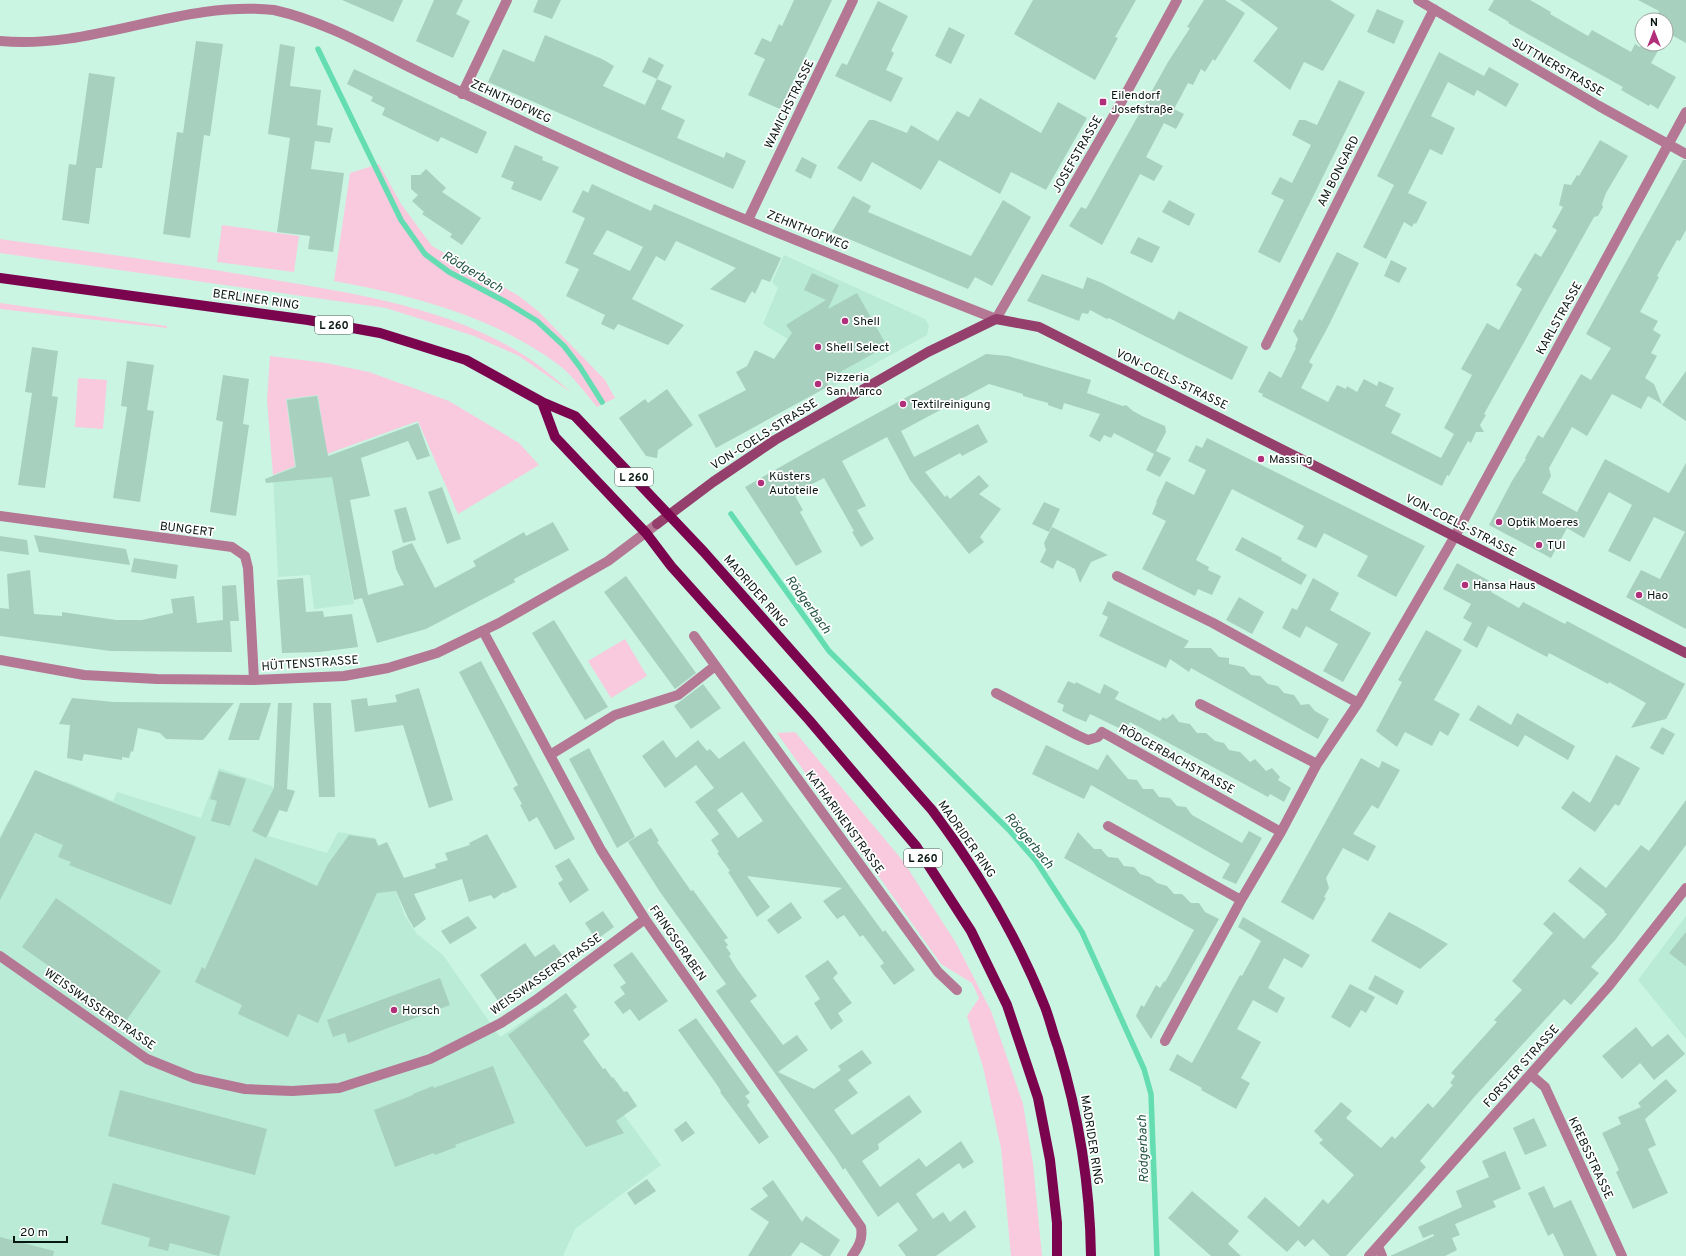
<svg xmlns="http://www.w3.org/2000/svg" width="1686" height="1256" viewBox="0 0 1686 1256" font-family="Overpass,sans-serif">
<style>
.built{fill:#b9ebd6}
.green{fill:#f9c9de}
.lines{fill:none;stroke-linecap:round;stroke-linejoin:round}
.stream{stroke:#64ddb3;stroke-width:5.5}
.building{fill:#a7d0bf;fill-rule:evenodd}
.minor{stroke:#b47894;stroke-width:10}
.tertiary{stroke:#b47894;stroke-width:10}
.secondary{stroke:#953f6c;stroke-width:10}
.primary{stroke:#7b044f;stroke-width:10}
.poi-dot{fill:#b12f7a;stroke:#fff;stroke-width:1.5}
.labels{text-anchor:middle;stroke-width:3.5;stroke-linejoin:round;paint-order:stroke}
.shield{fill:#fff;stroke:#525d58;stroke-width:1}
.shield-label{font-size:11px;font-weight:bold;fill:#081711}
.street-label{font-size:12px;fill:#081711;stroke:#fff}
.poi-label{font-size:12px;fill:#081711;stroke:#fff;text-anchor:start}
.water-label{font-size:13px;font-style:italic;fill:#225443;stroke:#fff}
</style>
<rect width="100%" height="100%" fill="#cbf5e3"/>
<path class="built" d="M784 255 925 319 929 326 927 335 831 388 814 355 763 324 778 288 772 282Z
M318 395 354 604 314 609 310 575 278 577 273 475 295 466 286 399Z
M219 768 288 792 268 836 327 853 338 832 376 838 405 916 417 934 443 955 500 1037 544 1007 661 1165 575 1229 563 1256H0V836L8 821 42 837 65 781 113 801 117 792 201 818Z
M1686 916V1039L1638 980Z"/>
<path class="green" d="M379 164 401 204 432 246 519 296 539 312 605 380 615 398 597 407C586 394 573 376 560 366 496 317 412 295 334 281L350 173Z
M222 225 299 236 294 272 217 262Z
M0 239C84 251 168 262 251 276 343 292 442 304 522 354 540 365 556 379 572 393L519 356 474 336 386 308 0 253Z
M0 303 167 326V328L0 309Z
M270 356 326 363 369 372 449 401 519 443 539 465 458 514 418 421 327 454 318 395 286 399 295 466 273 475 267 400Z
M78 378 107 380 103 429 75 427Z
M625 639 647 676 611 698 588 661Z
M795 732 903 861 956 943 991 1011 1023 1104 1033 1164 1042 1256H1011L1001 1148 983 1067 967 1016 979 998 972 983 941 964 777 733Z"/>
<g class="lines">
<path class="stream" d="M318 49 401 220 425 254 449 272 506 302 537 321 564 346 580 367 602 402
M731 514 829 651 1009 830 1036 861 1082 932 1144 1069 1151 1094 1157 1256"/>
</g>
<path class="building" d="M342 0H403L393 22Z
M434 0H463L456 14 470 21 453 58 416 41Z
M538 0H561L552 19 533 12Z
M794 0H832L780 109 748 95 765 59 754 54 762 38 771 42 779 24 782 26Z
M1033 0H1136L1115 37 1118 38 1095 80 1014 34Z
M1204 0H1225L1245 13 1215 61 1213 59 1205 72 1201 69 1193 85 1188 83 1174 109 1184 114 1176 129 1164 123 1146 157 1163 166 1154 181 1140 174 1102 245 1069 226 1081 207 1086 209 1168 62 1190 28 1187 27Z
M1240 0H1330L1355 15 1323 71 1304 62 1290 90 1253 61 1278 28Z
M1494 0H1530L1551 12 1550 14 1588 36 1592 30 1631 52 1635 44 1640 47 1642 44H1662L1651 63 1676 77 1658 109 1650 104 1649 106 1621 90 1623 87 1508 23 1509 22 1488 10Z
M1638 0H1686V43L1668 33 1666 36V20H1655L1659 11Z
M878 1 908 16 891 51 894 53 886 70 903 78 891 102 835 76 842 63 847 65Z
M1377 9 1404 21 1394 44 1367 32Z
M949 27 965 35 951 64 935 56Z
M545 35 602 59 614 66 603 86 645 105 657 79 672 86 661 109 685 120 677 138 724 158 726 152 746 161 733 189 488 82 503 49 534 62Z
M196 41 223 44 210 136 204 135 190 238 163 234 177 132 183 133Z
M280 44 295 47 290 86 321 90 317 125 333 128 330 143 315 141 311 169 344 173 333 252 308 249 310 236 277 232 290 138 268 134Z
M1439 52 1484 76 1489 67 1519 84 1506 107 1477 90 1474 96 1448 82 1431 116 1455 128 1442 155 1430 149 1408 193 1427 202 1416 224 1414 223 1412 227 1404 222 1386 259 1363 247 1394 185 1377 176Z
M649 57 664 65 657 79 642 72Z
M354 69 487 132 477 154 441 137 438 142 382 115 385 108 371 101 373 97 347 84Z
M89 73 115 77 102 168H96L89 224 62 220 69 164 76 165Z
M1339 80 1365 92 1280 263 1258 252 1284 200 1271 194 1280 177 1292 183 1311 145 1292 135 1299 120H1305L1317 125Z
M980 98 1041 133 1058 102 1087 118 1046 190 1011 172 1000 194 939 160 921 190 872 162 861 182 837 168 869 120H874L907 133 911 125 938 141 957 111 969 117Z
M1600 140 1628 156 1606 193 1602 204 1603 207 1598 216 1594 217 1484 414 1486 415 1480 425 1484 432H1476L1471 443 1468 441 1449 476 1447 475 1442 486 1262 396 1263 394 1258 392 1269 371 1281 378 1296 348 1295 347 1298 339 1293 331 1299 319 1302 321 1337 252 1359 263 1329 325 1309 362 1313 365 1301 388 1328 402 1337 385 1346 389 1347 386 1357 392 1364 379 1377 386 1379 381 1394 388 1385 406 1401 414 1391 433 1441 458 1454 434 1444 428 1472 375 1461 369 1487 323 1499 330 1522 289 1516 285 1535 253 1541 257 1557 230 1552 227 1563 207 1559 205 1564 184 1571 185 1577 175 1579 176Z
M515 145 543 157 542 160 559 167 541 201 511 189 514 182 501 177Z
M802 157 817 165 811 179 795 171Z
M1683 160H1686V230L1680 241 1677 240 1657 276 1659 277 1640 312 1658 321 1653 330 1661 335 1651 353 1657 356 1645 378 1654 384 1662 404 1648 396 1641 409 1612 394 1587 436 1572 427 1549 468 1551 476 1542 493 1577 512 1605 459 1669 493 1686 463V629L1626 597 1641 570 1660 579 1685 532 1654 517 1630 562 1608 551 1632 505 1609 492 1584 538 1567 528 1551 558 1489 525 1512 481 1526 459 1525 458 1538 435 1543 438 1581 374 1591 380 1611 348 1586 334Z
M426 169 446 188 442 192 481 218 462 245 450 237 452 234 422 214 424 212 412 201 418 195 411 189V175H420Z
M592 184 651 211 654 204 781 258 770 282 762 279 755 294 752 291 745 303 710 289 736 268 676 241 665 261 656 256 632 299 684 325 668 345 618 324 614 330 601 324 605 315 566 296 579 269 565 263 585 218 572 212 583 190 588 193ZM607 230 643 247 630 271 593 254Z
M853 196 871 206 868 212 971 256 1003 200 1031 217 992 286 975 277 968 289 832 232Z
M1169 200 1195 214 1189 226 1162 212Z
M1138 237 1160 247 1152 263 1130 253Z
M1391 260 1407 268 1399 283 1384 276Z
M812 273 839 285 828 309 857 293 887 346 826 380 829 386 716 448 698 415 746 390 736 372 747 366 755 350 774 359 792 333 786 325 826 300 804 290Z
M1042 274 1083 289 1087 277 1102 283 1174 320 1179 311 1248 347 1232 380 1109 318 1107 319 1090 310 1088 314 1082 313 1079 321 1027 301Z
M32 347 58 351 52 396 58 397 45 488 18 485 32 393 25 392Z
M986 354 1008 356 1091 380 1087 393 1117 404 1123 406 1126 405 1133 411 1142 416 1165 426 1166 432 1156 451 1171 458 1160 477 1146 470 1154 454 1114 433 1111 438 1104 435 1100 442 1089 436 1100 414 1064 403 1062 410 1048 405V403L1023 396V394L989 384 901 431 914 457 978 424 988 442 962 456 960 453 925 472 945 497 947 495 950 499 979 475 989 486 979 494 1001 509 980 537 984 542 969 554 910 480 887 437 842 461 866 506 857 510 874 539 861 547 852 532 854 531 824 478 798 491 800 494 795 496 803 510 800 512 822 552 796 566 745 487 819 445Z
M127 361 154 365 147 410 154 411 140 502 113 498 127 407 121 406Z
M1686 371V421L1662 405Z
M223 375 249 379 243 424 249 425 236 516 210 512 223 422 216 420Z
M667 389 693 425 658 450 657 458 646 456 619 418 645 399 648 403Z
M317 396 328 456 418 423 430 456 417 460 408 441 361 458 370 496 350 500 368 595 404 585 396 569 392 551 412 543 435 588 476 566 473 561 524 532 526 536 553 522 569 550 514 579 515 582 426 629 377 643 362 598 354 600 332 477 266 483 265 479 296 467 287 400Z
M1207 438 1425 546 1396 597 1357 576 1368 556 1324 533 1316 548 1297 539 1304 526 1232 489 1196 560 1209 567 1208 570 1221 576 1212 595 1198 589 1195 596 1142 569 1166 521 1152 514 1157 502H1156L1166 481 1194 495 1206 470 1188 461 1196 445 1202 448Z
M442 487 461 539 447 544 428 492Z
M1044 502 1060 509 1049 532 1032 524Z
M406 507 416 540 403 543 394 510Z
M1052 527 1108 555 1091 562 1080 583 1075 569 1057 560 1053 569 1040 562 1046 550 1044 543Z
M34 535 126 549 130 565 39 552Z
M0 536 27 540 29 555 0 551Z
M1242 537 1282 558 1281 560 1307 575 1301 585 1235 550Z
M134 558 178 565 176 579 131 572Z
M1457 563 1495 584 1491 592 1519 608 1523 602 1565 624 1567 621 1685 684 1666 719 1631 728 1646 703 1609 682 1608 684 1549 653 1547 657 1488 626 1477 648 1463 640 1472 623 1463 618 1471 604 1443 589Z
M30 570 34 614 62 616V612L116 620H142L173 613 171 599 194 596 197 623 223 620 222 586 236 585 239 621H230L232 652 110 651 0 636V608L9 609 7 574Z
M626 576 696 673 675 689 604 592Z
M303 578 306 612 323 611 324 617 352 614 358 647 319 652 282 653 277 580Z
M1313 578 1339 593 1330 610 1371 633 1343 682 1323 671 1338 644 1306 626 1300 638 1282 628 1292 608 1297 610Z
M1239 597 1264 612 1252 634 1226 620Z
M1108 601 1189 641 1184 648H1211L1219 657 1229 658V664L1244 667 1251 675 1260 676 1268 684 1278 686 1284 693 1294 695 1301 705 1309 704 1315 711 1329 719 1318 739 1191 668 1189 672 1170 659 1166 668 1099 636 1108 617 1102 614Z
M554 620 608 707 585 720 532 633Z
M1426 630 1462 650 1434 700 1460 714 1448 736 1440 731 1432 746 1405 732 1397 747 1376 731 1402 682 1398 680Z
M481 661 575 839 555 850 537 817 529 822 520 805 522 804 513 788 518 785 459 672Z
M1068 681 1075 684 1076 682 1100 694 1104 684 1119 692 1115 699 1160 721 1163 717 1166 719 1173 714 1179 722 1190 724 1197 733H1206L1215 741 1224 743 1229 750 1240 752 1250 762 1255 759 1266 771 1272 768 1280 777 1278 780 1291 788 1284 802 1270 794 1268 797 1130 722 1125 731 1090 714 1086 722 1074 717 1062 711 1064 705 1057 702Z
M703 684 721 708 691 729 674 706Z
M419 688 453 800 429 808 403 725 355 732 351 700 367 698 368 706 397 702 395 695Z
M72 698 114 702 234 703 203 740 166 739 160 733 138 728 133 752 131 751 129 758 122 757V760L84 754 82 761 67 758 70 725 59 724Z
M240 703H271L259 740H228Z
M278 703H292L287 789 295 791 287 812 279 810 266 838 252 831 274 788Z
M313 703H331L335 797H319Z
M1478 705 1511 725 1517 713 1575 746 1568 760 1525 735 1518 747 1469 720Z
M1662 727 1675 734 1663 755 1650 748Z
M663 740 676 758 698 740 707 751 710 749 719 759 744 741 883 932 885 930 915 970 894 985 880 966 884 963 863 935 860 937 844 915 837 919 823 901 842 888 747 876 770 907 757 917 728 872 730 871 717 853 719 852 711 840 719 834 695 802 714 788 696 765 665 788 642 756ZM742 792 763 821 738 838 717 810Z
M1046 745 1098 770 1107 754 1128 779 1137 780 1143 789H1153L1159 797 1170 798 1177 806 1186 807 1192 815 1242 843 1249 831 1262 838 1236 884 1222 878 1230 864 1091 785 1084 799 1032 774Z
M589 748 635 837 617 848 569 759Z
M1616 755 1640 768 1619 806 1615 804 1595 832 1561 808 1573 791 1590 803Z
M1361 758 1379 768 1382 761 1400 770 1378 809 1372 805 1353 834 1376 846 1368 861 1343 848 1326 878 1329 888 1324 897 1326 898 1313 920 1281 902Z
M35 770 196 837 171 905 69 865 71 862 58 857 63 845 35 833 0 900V839Z
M219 771 246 779 230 826 211 821 217 801 210 799Z
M1686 800V845L1616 939 1591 967 1599 973 1571 1005 1564 999 1476 1095 1420 1161 1426 1167 1346 1256H1330L1313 1239 1305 1247 1298 1240 1287 1252 1247 1217 1265 1197 1299 1227 1323 1199 1328 1204 1354 1175 1319 1143 1323 1140 1314 1131 1341 1102 1352 1111 1346 1118 1381 1148 1392 1136 1395 1139 1428 1103 1433 1108 1453 1085 1450 1083 1455 1076 1451 1073 1497 1022 1494 1020 1522 990 1512 981 1553 933 1543 924 1554 912 1584 939 1607 914 1604 912 1605 911 1568 881 1580 867 1606 888 1641 845 1649 851Z
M651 828 659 841 657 842 691 891 693 890 728 938 724 940 728 945 726 947 731 954 729 956 737 969 757 996 750 1001 783 1045 797 1035 808 1050 778 1072 814 1089 841 1070 838 1066 862 1050 872 1063 848 1080 858 1093 834 1110 852 1135 909 1095 922 1112 878 1144 879 1149 862 1161 880 1187 919 1158 926 1167 961 1141 974 1162 963 1169 959 1163 916 1194 933 1219 943 1212 950 1222 965 1210 976 1227 936 1256H906L898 1245 918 1230 898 1202 878 1217 845 1168 843 1170 837 1160 716 991 726 984 660 892 628 842Z
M1078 832 1094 849H1101L1108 857 1118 858 1124 866 1134 867 1140 874 1150 877 1157 883 1167 886 1174 894H1182L1191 903H1199L1205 912 1219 919 1151 1039 1136 1016 1141 1005 1144 1007 1156 985 1160 988 1164 981 1165 982 1194 930 1064 858Z
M487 834 517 887 505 893 504 892 494 899 491 895 469 902 462 879 414 894 426 919 414 928 408 918 396 891 377 893 318 1023 298 1014 288 1037 238 1014 242 1005 195 982 202 967 205 969 255 858 317 886 328 864 349 835 375 839 378 846 387 842 404 878 436 868 435 864 448 860 445 853 470 845 469 843Z
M569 858 589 890 570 903 558 883 563 880 555 866Z
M56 898 161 971 126 1021 22 947Z
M791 902 802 918 778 934 767 920Z
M603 911 614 927 596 940 585 923Z
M1389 912 1416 926 1448 944 1420 969 1371 941Z
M468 916 477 928 450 944 441 931Z
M1243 917 1310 955 1302 968 1284 958 1268 988 1285 998 1277 1013 1253 1000 1237 1029 1261 1042 1241 1078 1250 1083 1236 1109 1201 1090 1202 1088 1169 1070 1177 1054 1192 1063 1240 975 1242 976 1261 941 1238 927Z
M1686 932V966L1669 953Z
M525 943 535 957 554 944 563 956 498 1001 480 975Z
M632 952 668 1001 639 1021 630 1009 623 1014 614 1002 625 994 620 987 626 983 613 965Z
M828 960 838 973 833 978 852 1003 838 1013 843 1021 831 1030 814 1003 820 999 805 976Z
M1375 975 1404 991 1397 1005 1368 989Z
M440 978 450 1005 348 1043 345 1033 333 1037 327 1020Z
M1350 984 1375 997 1366 1013 1361 1010 1350 1028 1331 1017Z
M566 993 577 1007 573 1010 590 1035 583 1041 603 1069 605 1068 612 1078 613 1077 624 1092 627 1091 637 1106 616 1121 624 1133 586 1147 508 1035Z
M696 1018 750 1093 745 1096 750 1102 747 1105 769 1137 759 1144 720 1092 721 1091 715 1082 678 1030Z
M1636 1027 1652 1047 1668 1034 1685 1054 1654 1080 1640 1063 1622 1079 1602 1056Z
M493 1066 515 1123 455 1145 456 1147 435 1155 434 1153 395 1167 374 1110 413 1095V1094L433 1086 434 1088Z
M1666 1079 1677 1091 1645 1119 1656 1145 1648 1149 1668 1193 1633 1209 1616 1172 1619 1170 1602 1133 1621 1124 1618 1117 1641 1107 1638 1103Z
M120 1090 267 1129 255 1175 108 1136Z
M1534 1118 1547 1146 1525 1155 1513 1128Z
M686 1121 695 1133 682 1142 674 1130Z
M1505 1151 1521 1189 1493 1201 1496 1207 1455 1224 1460 1235 1452 1238 1457 1250 1445 1256H1390L1434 1236 1433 1234 1423 1238 1418 1227 1462 1207 1456 1191 1489 1177 1482 1161Z
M647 1179 656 1191 635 1205 627 1193Z
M773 1180 802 1222 806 1216 840 1240 830 1256H823L801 1242 791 1256H748L769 1222 750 1209 768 1196 762 1188Z
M113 1183 230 1216 219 1256 170 1243 168 1251 148 1246 150 1238 101 1224Z
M1544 1186 1554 1208 1571 1200 1597 1256H1564L1553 1233 1548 1236 1528 1193Z
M1192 1191 1239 1231 1228 1244 1241 1256H1211L1168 1218Z
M0 1237 54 1251 53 1256H0Z"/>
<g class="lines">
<path class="minor" d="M1418 0 1599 106 1686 154
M0 41C94 50 180 0 274 10 323 21 367 46 411 68 453 89 495 108 537 128 579 147 621 167 664 185 773 233 885 275 996 319
M462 94 507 0
M748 220 853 0
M1266 345 1434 9
M0 516 232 547 245 556 248 568 254 680
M1117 576 1213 623 1358 703
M483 631 601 850 645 919 861 1227C863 1239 859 1246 852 1256
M694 636 938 972 957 990
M996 693 1077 735 1088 740 1098 737 1102 732 1281 832
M1200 704 1317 764
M550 755 615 715 678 695 715 666
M1108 826 1241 900
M0 956 147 1059 194 1078 245 1089 292 1091 339 1088 430 1059 501 1023 536 1000 645 919
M1165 1041 1241 900 1281 832 1317 764 1358 703 1455 536 1686 112
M1531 1075 1545 1087 1622 1256
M1378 1246 1382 1256
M1369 1256 1609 986 1686 888"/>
<path class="tertiary" d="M996 319 1117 110 1177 0
M0 660 84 675 157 679 254 680 344 676 388 668 437 653 499 623 608 561 657 524"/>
<path class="secondary" d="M657 524 713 482 775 440 928 352 996 319 1039 327 1686 653"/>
<path class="primary" d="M0 278 308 320 380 333 466 360 542 402 575 416 704 552 932 810C978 871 1017 936 1045 1007 1050 1020 1053 1034 1058 1047 1079 1116 1090 1184 1091 1256
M542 402 555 437 646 533 671 566 809 720 916 846 971 931 1007 1005 1038 1098 1050 1160 1057 1223V1256"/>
</g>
<g class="poi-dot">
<rect x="1099" y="98" width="8" height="8" rx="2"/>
<circle cx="845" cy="321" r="4"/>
<circle cx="818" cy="347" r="4"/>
<circle cx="818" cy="384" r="4"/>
<circle cx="903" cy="404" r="4"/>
<circle cx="1261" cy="459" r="4"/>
<circle cx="761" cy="483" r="4"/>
<circle cx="1499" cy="522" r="4"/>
<circle cx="1539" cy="545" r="4"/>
<circle cx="1465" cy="585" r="4"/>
<circle cx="1639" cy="595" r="4"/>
<circle cx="394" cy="1010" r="4"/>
</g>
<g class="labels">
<g class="shield">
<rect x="315" y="316" width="38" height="18" rx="3"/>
<rect x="615" y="468" width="38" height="18" rx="3"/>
<rect x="904" y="849" width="38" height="18" rx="3"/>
</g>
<g class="shield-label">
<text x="334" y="329">L 260</text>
<text x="634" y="481">L 260</text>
<text x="923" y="862">L 260</text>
</g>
<g class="street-label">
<text transform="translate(1558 67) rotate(30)" y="4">SUTTNERSTRASSE</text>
<text transform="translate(511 101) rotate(25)" y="4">ZEHNTHOFWEG</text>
<text transform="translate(789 104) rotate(-64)" y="4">WAMICHSTRASSE</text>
<text transform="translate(1077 154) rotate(-60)" y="4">JOSEFSTRASSE</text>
<text transform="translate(1338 171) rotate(-63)" y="4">AM BONGARD</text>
<text transform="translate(808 230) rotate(22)" y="4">ZEHNTHOFWEG</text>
<text transform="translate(256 299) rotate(8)" y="4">BERLINER RING</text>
<text transform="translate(1559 318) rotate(-61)" y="4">KARLSTRASSE</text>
<text transform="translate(1172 379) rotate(26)" y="4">VON-COELS-STRASSE</text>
<text transform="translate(764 434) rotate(-32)" y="4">VON-COELS-STRASSE</text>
<text transform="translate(1461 525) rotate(27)" y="4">VON-COELS-STRASSE</text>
<text transform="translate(187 529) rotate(7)" y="4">BUNGERT</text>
<text transform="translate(756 591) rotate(49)" y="4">MADRIDER RING</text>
<text transform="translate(310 663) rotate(-4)" y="4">HÜTTENSTRASSE</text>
<text transform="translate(1177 759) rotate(29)" y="4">RÖDGERBACHSTRASSE</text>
<text transform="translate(845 822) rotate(54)" y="4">KATHARINENSTRASSE</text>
<text transform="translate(967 839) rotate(55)" y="4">MADRIDER RING</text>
<text transform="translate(678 943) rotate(55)" y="4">FRINGSGRABEN</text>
<text transform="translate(546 974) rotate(-35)" y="4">WEISSWASSERSTRASSE</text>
<text transform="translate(100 1009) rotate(35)" y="4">WEISSWASSERSTRASSE</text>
<text transform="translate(1521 1066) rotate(-48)" y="4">FORSTER STRASSE</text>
<text transform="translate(1092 1140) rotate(81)" y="4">MADRIDER RING</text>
<text transform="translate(1591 1158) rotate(65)" y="4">KREBSSTRASSE</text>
</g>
<g class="poi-label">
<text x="1111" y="99">Eilendorf<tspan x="1111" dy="14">Josefstraße</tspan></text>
<text x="853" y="325">Shell</text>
<text x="826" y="351">Shell Select</text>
<text x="826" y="381">Pizzeria<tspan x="826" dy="14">San Marco</tspan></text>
<text x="911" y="408">Textilreinigung</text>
<text x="1269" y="463">Massing</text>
<text x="769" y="480">Küsters<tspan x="769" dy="14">Autoteile</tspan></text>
<text x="1507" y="526">Optik Moeres</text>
<text x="1547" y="549">TUI</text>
<text x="1473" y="589">Hansa Haus</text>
<text x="1647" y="599">Hao</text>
<text x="402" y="1014">Horsch</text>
</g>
<g class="water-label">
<text transform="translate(473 271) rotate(31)" y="5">Rödgerbach</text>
<text transform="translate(809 604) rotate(54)" y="5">Rödgerbach</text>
<text transform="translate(1030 840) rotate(50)" y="5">Rödgerbach</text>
<text transform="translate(1142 1149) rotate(-92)" y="5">Rödgerbach</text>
</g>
</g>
<g transform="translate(1654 32)"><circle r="19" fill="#ffffff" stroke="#9ca2a0"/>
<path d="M0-3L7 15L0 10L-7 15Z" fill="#b12f7a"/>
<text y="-6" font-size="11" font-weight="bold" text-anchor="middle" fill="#081711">N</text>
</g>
<path d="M14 1236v6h53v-6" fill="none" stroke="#081711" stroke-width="2"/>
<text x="20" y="1236" font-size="12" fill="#081711" stroke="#ffffff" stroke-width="3" paint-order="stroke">20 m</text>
</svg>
